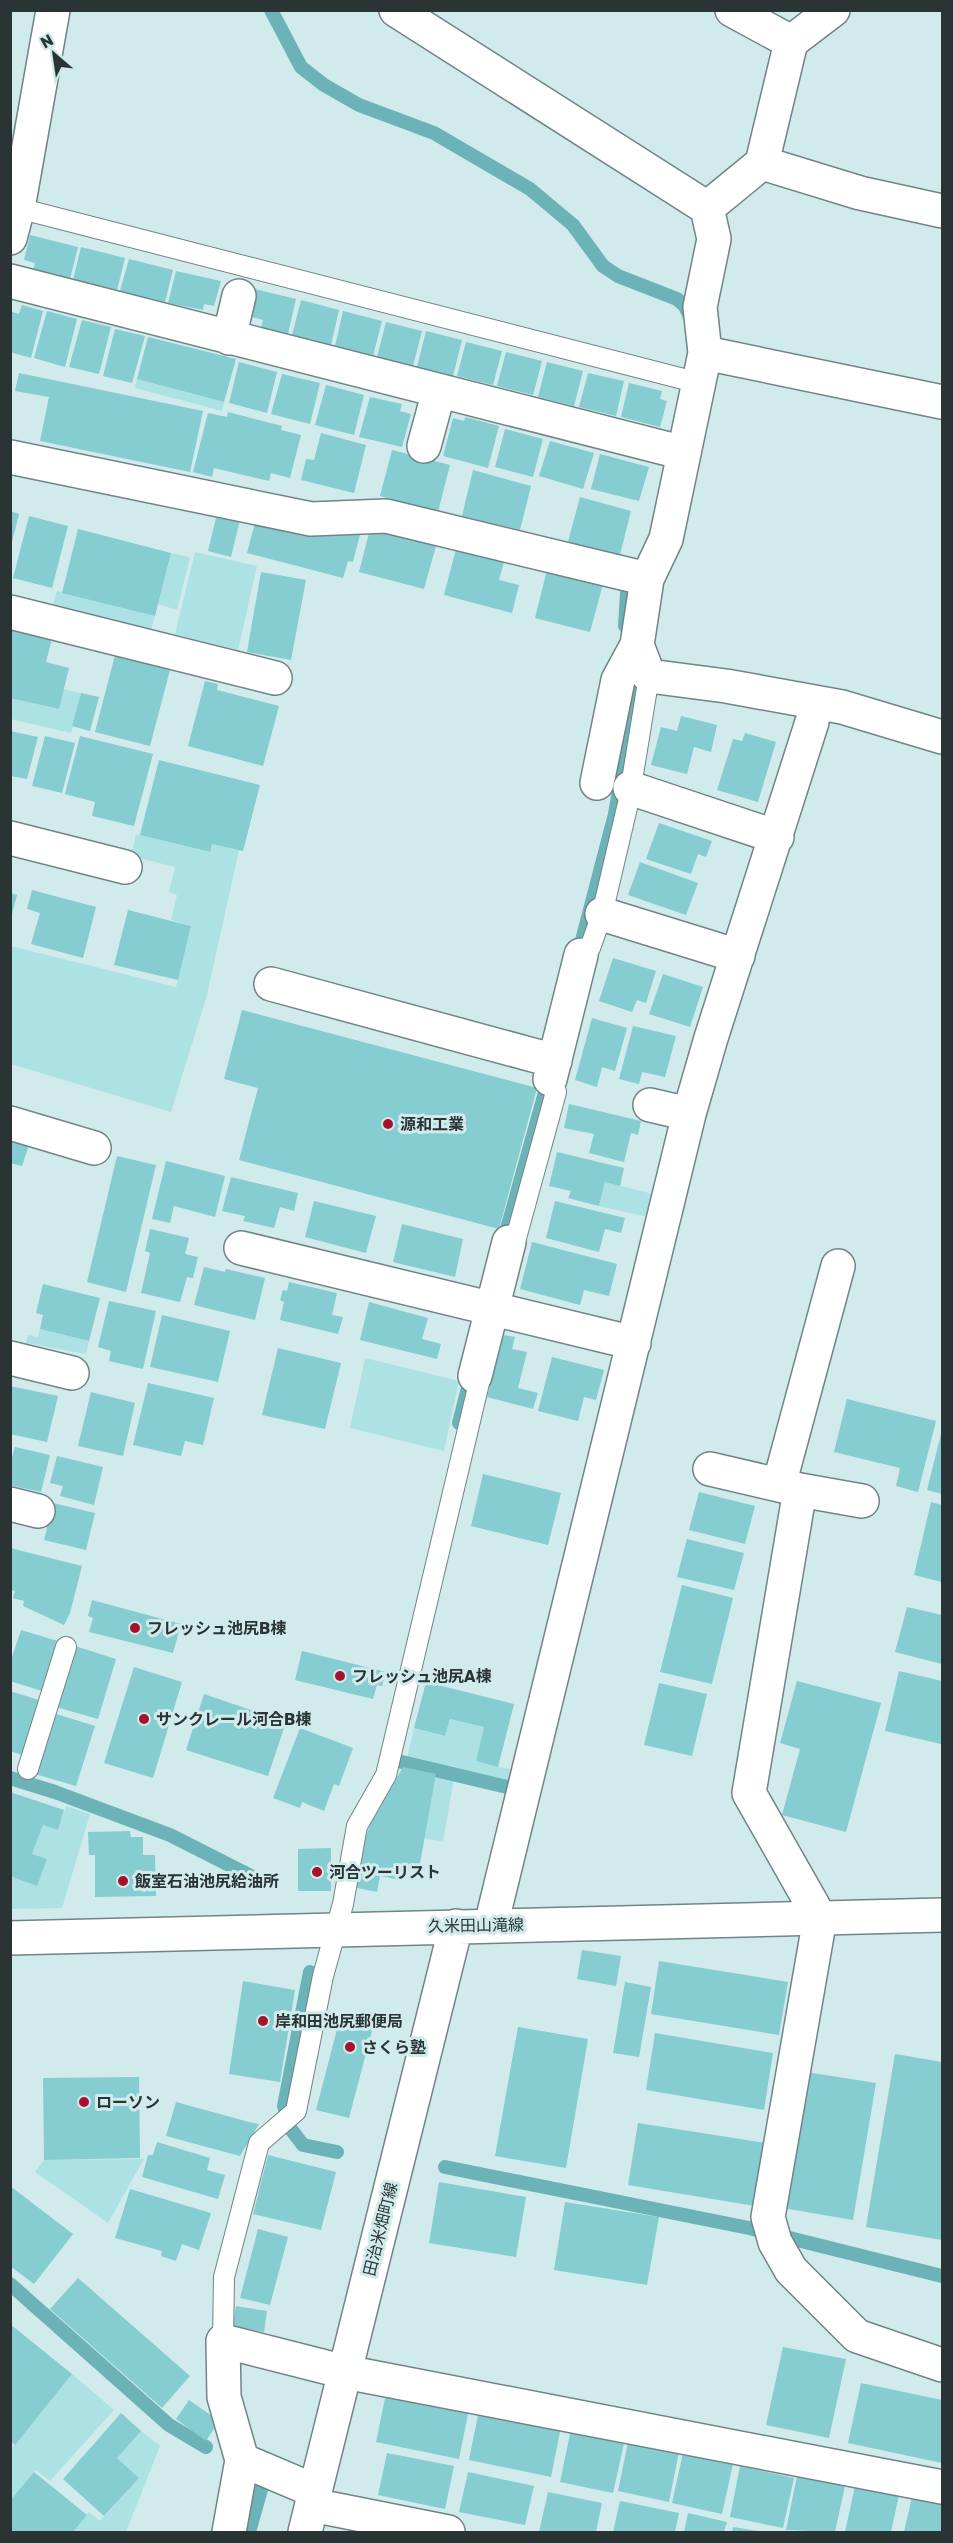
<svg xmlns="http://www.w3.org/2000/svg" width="953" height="2543" viewBox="0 0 953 2543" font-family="Rubik,'Noto Sans JP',sans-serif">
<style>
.green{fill:#ade2e4}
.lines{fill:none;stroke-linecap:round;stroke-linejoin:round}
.stream{stroke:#6cb3b7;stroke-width:14}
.building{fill:#85cdd1}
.lane-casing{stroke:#6f8587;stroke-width:22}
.street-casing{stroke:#6f8587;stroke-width:36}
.secondary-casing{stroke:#6f8587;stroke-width:36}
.lane{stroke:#fff;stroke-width:20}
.street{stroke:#fff;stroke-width:33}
.secondary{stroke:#fff;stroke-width:33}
.poi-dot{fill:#a8112d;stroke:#d1eaeb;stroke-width:2}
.labels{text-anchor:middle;stroke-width:6;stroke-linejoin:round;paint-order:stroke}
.poi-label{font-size:16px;font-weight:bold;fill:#2a3434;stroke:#d1eaeb;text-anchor:start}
.street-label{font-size:16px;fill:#2a3434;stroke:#d1eaeb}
</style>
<rect width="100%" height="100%" fill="#d1eaeb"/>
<path class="green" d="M137 379 224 402 222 411 135 388Z
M195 552 257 566 238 650 175 634Z
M171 553 190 557 177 610 158 604Z
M57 591 155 616 151 629 53 604Z
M63 689 81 693 71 733 11 719V698L58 709Z
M136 834 209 852 212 844 239 850 207 995 171 1112 11 1064V946L176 987 191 926 171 920 177 895 169 892 175 867 131 856Z
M605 1182 653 1194 648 1217 599 1206Z
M40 1329 89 1341 86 1354 26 1343 28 1335 38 1337Z
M365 1358 459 1381 444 1451 350 1428Z
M450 1719 484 1727 476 1761 516 1771 514 1784 407 1759 414 1728 445 1736Z
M436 1774 454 1778 443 1842 424 1838Z
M66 1806 90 1814 62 1908 11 1909V1876L37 1885 32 1854 43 1825 58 1830Z
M144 2159 108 2223 35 2172 44 2160Z
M72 2374 114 2410 50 2481 36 2470 11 2501V2449Z
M141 2431 160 2446 126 2532H73L89 2512 100 2521 139 2478 117 2458Z"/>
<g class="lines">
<path class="stream" d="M271 10 301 67 324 85 359 105 434 133 530 189 573 225 603 266 618 276 677 299 685 306 691 319
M625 626 627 593
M580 948 615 814 637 685
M507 1229 546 1089
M459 1423 469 1384
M402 1762 511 1788
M10 1778 55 1792 170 1835 257 1879
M310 1972 284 2106 290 2128 303 2145 337 2152
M445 2167 749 2228 942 2276
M10 2284 169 2425 206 2447
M249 2532 262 2486"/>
</g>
<path class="building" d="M30 235 78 247 70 279 33 270 35 263 24 260Z
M81 247 125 258 117 290 73 280Z
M129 259 173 270 165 302 120 291Z
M176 271 221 281 214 306 204 304 203 310 168 303Z
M255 289 296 299 288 334 261 328 263 320 248 316Z
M301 300 339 310 331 345 292 335Z
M22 305 43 311 31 358 10 352V316L12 312 19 314Z
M47 311 77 319 65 367 34 358Z
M343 311 382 321 373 356 335 346Z
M82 320 111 327 99 374 69 367Z
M386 322 422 331 413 366 377 357Z
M115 329 145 336 132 383 103 376Z
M426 331 462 340 453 376 417 367Z
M148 337 236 359 224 402 137 379Z
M466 342 502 351 493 385 457 376Z
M506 352 542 361 533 395 497 386Z
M239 362 277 372 267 413 229 403Z
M547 362 583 371 574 406 538 397Z
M19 373 203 411 190 472 40 441 49 397 15 391Z
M588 373 624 381 616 416 579 407Z
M282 374 320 383 310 424 271 414Z
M629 383 662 391 660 399 667 401 660 427 621 417Z
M326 385 364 395 354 435 315 425Z
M370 397 402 404 400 411 411 414 402 447 359 437Z
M228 412 282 426 281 430 301 435 290 478 271 473 269 481 214 468 212 477 193 472 208 413 227 417Z
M465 417 499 426 488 468 443 456 453 418 464 421Z
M505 429 543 439 533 477 495 467Z
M321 433 366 445 354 493 301 480 306 459 314 460Z
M550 441 594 453 583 489 539 476Z
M392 450 450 465 438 512 380 496Z
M600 454 649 467 639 501 591 489Z
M473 470 531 486 520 530 462 516Z
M580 497 631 511 620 555 568 542Z
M10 511 19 514 11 546 10 545Z
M217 514 240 520 231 557 208 551Z
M29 516 68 526 52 588 13 578Z
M256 519 322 536 325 526 360 535 353 562 348 561 343 578 247 553Z
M78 529 171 553 155 616 62 593Z
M370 529 436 546 424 589 359 572Z
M456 549 504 562 499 580 519 585 512 613 444 595Z
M547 570 603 584 590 632 535 618Z
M261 572 306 580 291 660 247 652Z
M10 629 52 639 46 662 69 668 59 709 10 698Z
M115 655 170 670 150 746 95 732Z
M205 681 218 684 217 690 279 706 263 766 188 746Z
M81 693 99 697 90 731 72 726Z
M681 716 717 725 711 752 694 747 687 774 651 765 661 727 677 731Z
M10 731 38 737 27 779 10 776Z
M745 733 776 742 758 802 717 790 733 739 742 741Z
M45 736 75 743 62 793 32 786Z
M80 736 153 754 134 826 92 816 95 802 65 794Z
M159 760 260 785 243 851 212 844 210 852 140 835Z
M659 823 712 841 706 857 698 854 691 874 646 859Z
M640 862 698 883 686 915 628 895Z
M32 890 96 907 83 958 31 944 40 913 27 909Z
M10 893 17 895 11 918H10Z
M128 910 191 926 178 980 114 965Z
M613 958 656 971 646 1003 637 1000 632 1012 599 1001Z
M663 974 703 987 690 1027 649 1014Z
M242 1010 537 1088 499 1229 239 1160 258 1088 224 1079Z
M592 1018 627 1028 615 1071 602 1067 597 1087 575 1080Z
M633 1026 676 1036 665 1077 642 1072 639 1084 619 1079Z
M569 1104 641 1121 638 1135 631 1133 624 1162 589 1153 594 1134 564 1128Z
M10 1139 29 1145 22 1166 10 1163Z
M557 1152 624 1168 620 1186 605 1182 599 1206 568 1198 571 1191 549 1186Z
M117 1156 156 1165 126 1292 87 1282Z
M166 1161 225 1176 215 1217 174 1206 170 1223 152 1219Z
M231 1177 298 1193 294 1211 280 1207 274 1228 243 1221 245 1216 222 1211Z
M314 1201 376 1216 366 1253 305 1237Z
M555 1201 625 1218 621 1233 605 1229 599 1252 546 1238Z
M402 1224 463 1239 455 1277 393 1262Z
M150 1229 189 1238 185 1254 198 1257 193 1278 187 1277 180 1302 141 1293 150 1253 145 1251Z
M532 1242 617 1264 609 1296 584 1290 580 1305 520 1289Z
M204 1267 225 1272 226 1269 265 1278 255 1320 194 1305Z
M289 1282 337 1293 332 1315 343 1317 338 1334 280 1320 284 1302 280 1300 283 1290 287 1291Z
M43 1284 100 1298 89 1341 40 1329 43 1315 36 1313Z
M109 1301 156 1311 143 1369 109 1361 111 1351 98 1347Z
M369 1302 428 1318 422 1339 441 1344 437 1359 360 1340Z
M162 1315 230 1331 218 1382 150 1367Z
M504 1335 515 1337 512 1349 527 1352 518 1388 538 1393 533 1409 487 1397Z
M278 1348 341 1363 325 1429 262 1415Z
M552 1357 604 1370 596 1400 584 1397 578 1421 538 1411Z
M148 1383 214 1398 203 1445 185 1441 181 1456 133 1445Z
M10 1386 58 1396 47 1442 10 1434Z
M91 1392 135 1403 123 1456 78 1446Z
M847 1399 936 1421 918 1492 896 1486 900 1468 834 1452Z
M942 1430V1494L927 1490Z
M15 1447 50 1455 41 1492 10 1485V1464Z
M57 1456 103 1467 94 1505 60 1496 63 1486 50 1483Z
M483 1474 561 1493 548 1545 471 1526Z
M699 1492 755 1506 745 1544 689 1530Z
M931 1502 942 1505V1582L914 1575Z
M53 1503 95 1513 86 1550 44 1540Z
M687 1539 744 1553 734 1590 677 1577Z
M10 1548 82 1566 70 1613 64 1625 23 1606 24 1601 13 1598 15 1591 10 1590Z
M682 1585 733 1598 712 1684 660 1672Z
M92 1600 181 1624 173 1653 89 1632 93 1618 88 1616Z
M907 1607 942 1615V1664L895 1652Z
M21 1630 61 1642 45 1692 10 1681V1663Z
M75 1646 116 1659 98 1719 56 1707Z
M302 1651 386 1672 382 1686 377 1685 373 1699 295 1680Z
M134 1667 182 1682 153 1778 104 1763Z
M899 1671 942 1681 941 1744 885 1731Z
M797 1681 881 1703 846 1832 782 1815 800 1749 780 1743Z
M426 1682 514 1704 498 1767 476 1761 484 1727 450 1719 445 1736 414 1728Z
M659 1683 707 1694 692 1756 644 1745Z
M10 1691 42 1701 25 1756 10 1751Z
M204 1694 286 1722 268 1776 186 1750Z
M53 1713 95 1726 76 1786 35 1774Z
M300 1728 353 1748 339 1786 334 1784 324 1811 302 1802 300 1808 273 1798Z
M403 1767 436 1774 419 1869 402 1867 400 1880 380 1876 377 1892 353 1887 358 1858 371 1823Z
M10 1792 64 1810 58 1830 43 1825 32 1854 47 1859 37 1886 10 1876Z
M130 1831 131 1837H143V1855H155L156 1896 95 1897V1855H89L88 1832Z
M331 1848V1891H298V1849Z
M582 1950 621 1956 616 1986 577 1979Z
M659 1961 788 1982 779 2035 651 2014Z
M243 1981 295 1990 280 2082 229 2074Z
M625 1982 651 1987 639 2057 613 2053Z
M341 2014 374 2023 349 2118 316 2110Z
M518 2027 588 2039 566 2168 495 2156Z
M655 2033 773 2053 764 2110 646 2090Z
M895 2054 942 2062V2240L866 2227Z
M806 2072 876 2083 853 2220 783 2208Z
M139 2077 140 2158 44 2160 43 2078Z
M176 2102 249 2122 259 2124 240 2156 166 2136Z
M638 2123 765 2143 755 2206 628 2185Z
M157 2142 210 2158 207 2170 225 2175 218 2199 142 2177 148 2155H153Z
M268 2155 336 2172 321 2230 253 2214Z
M439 2182 526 2197 516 2257 429 2243Z
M10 2186 73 2234 34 2284 10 2266Z
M130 2189 211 2213 199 2250 182 2244 176 2261 161 2256 162 2251 115 2238Z
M565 2202 659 2217 647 2285 554 2270Z
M258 2229 288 2237 270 2305 240 2298Z
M78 2278 190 2376 162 2408 50 2309Z
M236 2306 267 2311 264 2332 232 2326Z
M10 2324 72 2374 15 2445 10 2441Z
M783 2347 846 2359 829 2438 766 2425Z
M861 2383 942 2400V2463L848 2443Z
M386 2393 469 2409 459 2459 376 2442Z
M189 2400 219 2421 206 2441 176 2419Z
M479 2410 561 2427 551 2477 469 2460Z
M121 2413 141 2431 117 2458 139 2478 104 2516 63 2479Z
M571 2429 625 2439 613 2493 560 2482Z
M628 2442 679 2452 669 2502 618 2491Z
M387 2453 454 2466 445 2509 378 2495Z
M683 2453 733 2464 722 2514 672 2503Z
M740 2466 794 2478 783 2528 730 2517Z
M34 2472 87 2515 73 2532H10V2501Z
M468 2472 534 2486 525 2525 459 2512Z
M797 2476 845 2486 835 2532 786 2530Z
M855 2486 899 2495 891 2532H845Z
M548 2492 602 2503 596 2532H539Z
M912 2497 942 2503V2532H904Z
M620 2501 679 2513 675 2532H613Z
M688 2513 727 2522 724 2532H684Z
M733 2527 758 2531V2532H732Z"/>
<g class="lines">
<g class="lane-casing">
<path id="lane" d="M10 209 18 208 699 383
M581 955 590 948 602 914 629 799 649 676
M509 1242 516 1238 556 1092 550 1079
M28 1769 66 1647
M223 2341 224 2277 259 2143 296 2111 323 1976 343 1904 357 1826 386 1775 479 1383 475 1376"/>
</g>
<g class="street-casing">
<path id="street" d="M396 10 707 208 714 239 700 307 705 353
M732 10 791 42
M762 163 791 42 833 10
M707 208 762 163 860 193 942 211
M10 238 18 208 53 10
M10 281 684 453
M229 338 239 296
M424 446 439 391
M10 457 311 519 386 516 647 579
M10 612 275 678
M637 645 649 676 726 686 842 707 942 737
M597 783 618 680 637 645 647 579 666 539 705 353 942 402
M630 788 777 837
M10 838 125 867
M602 914 738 956
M271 984 555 1061
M550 1079 581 955
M650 1105 689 1114
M10 1123 94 1148
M241 1248 634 1343
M10 1358 72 1373
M475 1376 509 1242
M710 1469 800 1490 862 1501
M779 1485 838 1266
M800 1490 749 1793 820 1918 768 2217 775 2242 791 2270 857 2336 942 2365
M10 1504 38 1511
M491 1925 689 1114 711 1038 812 722
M242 2460 315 2491
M312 2505 448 2532
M229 2532 242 2460 224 2397 223 2341 345 2372 942 2487"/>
</g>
<g class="secondary-casing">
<path id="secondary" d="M10 1938 942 1915
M305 2532 456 1926"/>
</g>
<use href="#lane" class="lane"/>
<use href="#street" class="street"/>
<use href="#secondary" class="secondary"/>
</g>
<g class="poi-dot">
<circle cx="388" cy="1124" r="6"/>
<circle cx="135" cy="1628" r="6"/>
<circle cx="340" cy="1676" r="6"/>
<circle cx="144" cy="1719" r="6"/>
<circle cx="317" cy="1872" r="6"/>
<circle cx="123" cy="1881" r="6"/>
<circle cx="263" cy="2021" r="6"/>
<circle cx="350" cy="2047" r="6"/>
<circle cx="84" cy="2102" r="6"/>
</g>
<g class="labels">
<g class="poi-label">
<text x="400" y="1130">源和工業</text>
<text x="147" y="1634">フレッシュ池尻B棟</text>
<text x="352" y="1682">フレッシュ池尻A棟</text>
<text x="156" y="1725">サンクレール河合B棟</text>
<text x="329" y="1878">河合ツーリスト</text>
<text x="135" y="1887">飯室石油池尻給油所</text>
<text x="275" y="2027">岸和田池尻郵便局</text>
<text x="362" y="2053">さくら塾</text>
<text x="96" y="2108">ローソン</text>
</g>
<g class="street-label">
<text transform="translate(476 1925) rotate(-1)" y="6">久米田山滝線</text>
<text transform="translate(380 2229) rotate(-76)" y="6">田治米畑町線</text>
</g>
</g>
<rect width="953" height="2543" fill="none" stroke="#2a3434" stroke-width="24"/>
<g transform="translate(54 54) rotate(331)" stroke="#d1eaeb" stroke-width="4.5" paint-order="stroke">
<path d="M0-4.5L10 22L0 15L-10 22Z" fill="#2a3434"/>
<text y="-9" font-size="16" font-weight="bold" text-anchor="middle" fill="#2a3434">N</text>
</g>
</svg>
